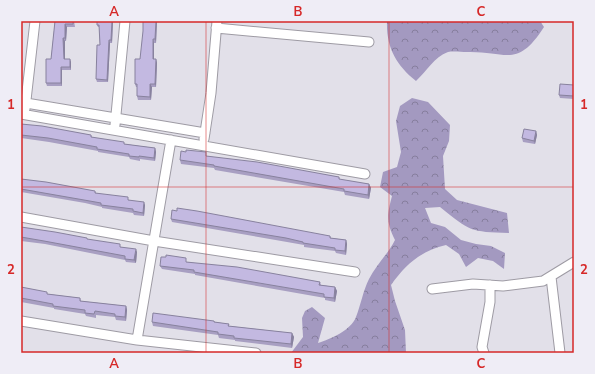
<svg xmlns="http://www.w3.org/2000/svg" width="595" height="374" viewBox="0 0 595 374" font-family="'Nunito Sans',sans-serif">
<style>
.forest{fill:url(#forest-crowns)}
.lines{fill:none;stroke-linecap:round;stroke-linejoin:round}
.street-casing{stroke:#9e9ba4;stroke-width:11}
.street{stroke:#fff;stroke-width:9}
.wall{fill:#a89fc2}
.shaded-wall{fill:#88829e}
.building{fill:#c3b9e1;stroke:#88829e}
.grid{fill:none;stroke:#d62828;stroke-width:1;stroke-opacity:0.55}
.neatline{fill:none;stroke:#d62828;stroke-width:1.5}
.grid-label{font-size:13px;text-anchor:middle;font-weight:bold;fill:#d62828}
</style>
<defs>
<pattern id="forest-crowns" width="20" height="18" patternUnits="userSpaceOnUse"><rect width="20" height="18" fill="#a399c0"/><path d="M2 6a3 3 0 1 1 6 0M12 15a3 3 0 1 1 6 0" fill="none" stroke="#867e9d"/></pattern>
</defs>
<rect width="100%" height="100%" fill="#e2e0e9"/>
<path class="forest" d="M387 21H540L544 27C517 69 507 51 467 52 461 52 453 51 448 52 434 57 427 71 416 81 396 65 386 47 387 21Z
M412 98 428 102 450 125 449 141 443 156 445 189 457 200 507 213 509 233C470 232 470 231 440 207L425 208 431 223 445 227 461 240 476 244 491 246 505 253 504 269 493 261 478 258 466 267 459 254 446 245C421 251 406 264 391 285L395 301 405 330 406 353H291L303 337 302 318 305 311 312 307 325 318 318 343C331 339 351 330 356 317 361 304 363 291 369 279 376 265 388 254 395 240 386 222 387 215 392 196L380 187 383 172 397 167 401 152 396 121 400 106Z"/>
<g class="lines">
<g class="street-casing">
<path id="street" d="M216 28 369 42
M26 103 205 133
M25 109 35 21
M21 114 365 174
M115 125 125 21
M204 139 211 93 217 21
M21 217 154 241 355 272
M551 277 560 353
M432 289 473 284 503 286 543 281 574 262
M21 321 137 340 256 353
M137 340 171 140
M484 353 482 347 490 302V285"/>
</g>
<use href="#street" class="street"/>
</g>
<path class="wall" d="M55 21H74L75 27H67L66 41H65V59L71 62V70H62V86H47L46 83 51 59Z
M97 21H113L112 43H110L108 82H97L96 79 100 45 99 27H98L97 25Z
M157 21 156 43H154V59H156L157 63 156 87H152L151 100H138L137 96V87H136L135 84 140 59Z
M574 85V99L560 98 559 95Z
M21 124 91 135 92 137 125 144 155 148 156 152 155 161 140 159V161L130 159 129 157 98 152V151L49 142 21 138Z
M536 131 537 135 535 144 523 142 522 138Z
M207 156 339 177 340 180 369 184 371 188 369 199 345 195 344 192 215 170 214 168 181 164 180 160Z
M21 179 95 191 96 193 129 200 145 205 144 216 134 215 133 213 102 208V207L85 203 21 192Z
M171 219 330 236 331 238 346 240 347 244 346 255 336 253 335 251 304 247V245L287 242 172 222Z
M21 227 87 240 121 247 137 252 136 263 126 262 125 260 45 244 21 241Z
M188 262 320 282 321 285 335 287 337 291 335 302 325 300V298L195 275V274L162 269 160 266Z
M21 287 48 294 80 298 81 301 126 306 127 310 126 321 116 320 115 317 96 315V318L86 316 85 314 54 309V308L21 302Z
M214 321 215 322 229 324V326L292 333 294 337 292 348 235 341V340L219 338 218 335 153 326 152 322Z"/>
<path class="shaded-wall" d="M112 21H113L112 43 111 40Z
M156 21H157L156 43 155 39Z
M65 24 67 27 66 41 65 38Z
M63 38 65 41V62L64 59Z
M153 39 154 43V63L153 59Z
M109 40 110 43 108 82 107 80Z
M70 59 71 62V70L70 67Z
M156 59 157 63 156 87 155 84Z
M61 67 62 70V86L61 83Z
M150 84 152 87 151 100 150 97Z
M536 131 537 135 535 144 534 141Z
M155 148 156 152 155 161 154 158Z
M369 184 371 188 369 199 368 195Z
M144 202 145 205 144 216 143 213Z
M346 240 347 244 346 255 345 251Z
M136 249 137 252 136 263 134 260Z
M335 287 337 291 335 302 334 298Z
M126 306 127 310 126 321 125 317Z
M292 333 294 337 292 348 291 344Z"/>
<path class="building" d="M55 21H73V24H65V38H63L64 59H70V67H61V83H46V59H51Z
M97 21H112L111 40H109L107 80 96 79 97 45H100L99 25H97Z
M143 21H156L155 39H153V59H156L155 84H150V97L137 96V84H135V59H140L143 31Z
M560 84 574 85V96L559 95Z
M21 124 42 126 91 135V137L124 142V144L155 148 154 158 139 156V157L129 156V154L97 149V147L48 138 21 135Z
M524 129 536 131 534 141 522 138Z
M186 150 206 152V156L257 162 339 177V179L369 184 368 195 344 191V189L214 166V165L180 160 181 151 186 152Z
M21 179 46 182 95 191V193L128 197V200L144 202 143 213 133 211V209L101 205V203L84 200 21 189Z
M177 208 197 211 330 236V238L346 240 345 251 335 250V248L303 243V242L286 238 171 219 172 210 177 211Z
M21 227 55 232 87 238V239L120 244V247L136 249 134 260 125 259V256L44 241 21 237Z
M166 255 186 258V262L237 267 320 282 319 285 335 287 334 298 324 297V294L194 272V270L160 266 161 257H166Z
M21 287 47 292V294L80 298V301L126 306 125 317 115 316V314L95 311 94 314 85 313V310L53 306V304L21 298Z
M153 313 214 321V322L229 324 228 326 292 333 291 344 234 338V336L218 334V332L152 322Z"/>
<path class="grid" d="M206 21V353M389 21V353M21 187H574"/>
<rect width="595" height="374" fill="none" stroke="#efedf6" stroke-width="44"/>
<rect x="22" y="22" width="551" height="330" class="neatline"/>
<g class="grid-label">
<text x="114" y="16">A</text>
<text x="298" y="16">B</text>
<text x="481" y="16">C</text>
<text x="11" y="109">1</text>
<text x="584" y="109">1</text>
<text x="11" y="274">2</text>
<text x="584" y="274">2</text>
<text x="114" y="368">A</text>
<text x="298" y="368">B</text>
<text x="481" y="368">C</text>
</g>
</svg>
